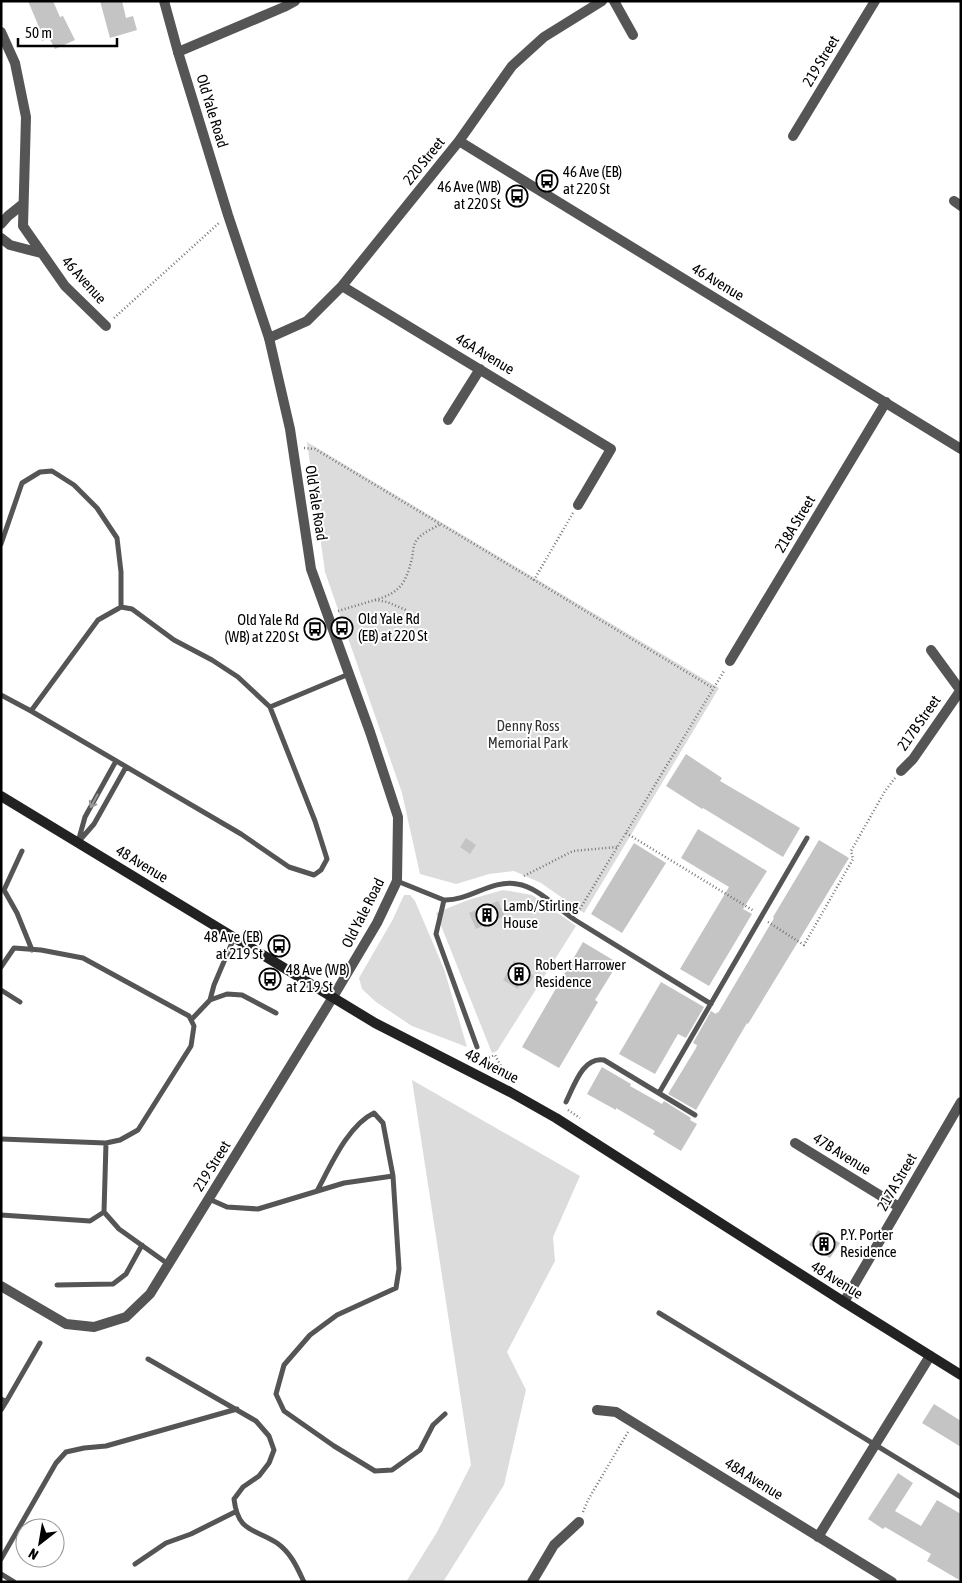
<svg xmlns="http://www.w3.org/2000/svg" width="962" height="1583" viewBox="0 0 962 1583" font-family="'Asap Condensed',sans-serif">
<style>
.green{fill:#dcdcdc}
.building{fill:#c4c4c4}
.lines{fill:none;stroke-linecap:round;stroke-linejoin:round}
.path{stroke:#777;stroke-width:2.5;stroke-dasharray:1 2.5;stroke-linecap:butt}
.service{stroke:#555;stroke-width:5}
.minor{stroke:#555;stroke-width:10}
.tertiary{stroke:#555;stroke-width:10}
.secondary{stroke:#222;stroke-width:10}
.oneway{stroke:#999}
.labels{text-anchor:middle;stroke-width:4;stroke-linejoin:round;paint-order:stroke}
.street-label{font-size:15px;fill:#000;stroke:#fff}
.poi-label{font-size:15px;fill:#000;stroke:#fff;text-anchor:start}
.park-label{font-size:15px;fill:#333;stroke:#fff}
</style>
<rect width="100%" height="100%" fill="#fff"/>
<path class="green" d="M307 442 719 688 584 913 541 883 514 871 489 874 456 884 420 874 402 793 325 572Z
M503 890 532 895 576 926 497 1051 492 1053 436 913 468 900Z
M404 895H410L415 901 444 969 467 1047 412 1026 376 1002 362 989 359 978 393 919Z
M412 1080 580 1176 553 1237 555 1261 507 1352 526 1390 504 1485 443 1582H406L437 1532 471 1465Z"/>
<path class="building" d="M28 1H53L60 17 63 16 75 40 55 49 49 38 42 41 36 28 39 27Z
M100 1H122L126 18 133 16 137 30 110 38Z
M686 754 722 778 720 781 800 828 783 857 703 808 702 809 666 786Z
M698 829 767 871 743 909 752 914 709 986 680 969 729 887 681 858Z
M466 838 476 845 470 854 460 847Z
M819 840 849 858 748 1024 747 1023 696 1110 668 1094 696 1048 697 1045 693 1043 711 1011 716 1014 717 1012 718 1013 774 918 773 917Z
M634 843 666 863 622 933 591 914Z
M498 901 505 916 476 929 469 913Z
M583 942 618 963 595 1000 598 1002 559 1068 522 1047Z
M514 961 531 971 530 973 534 976 528 985 522 981 518 989 503 980Z
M661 982 704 1007 686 1038 678 1034 655 1074 619 1054Z
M602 1067 631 1084 630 1086 662 1104 664 1101 691 1118 690 1120 697 1124 681 1151 653 1134 655 1131 616 1108V1110L587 1094Z
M818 1230 840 1243 830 1258 809 1245Z
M934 1404 961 1421V1447L922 1423Z
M898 1473 913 1483 895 1511 921 1526 937 1500 961 1514V1581L927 1561 931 1554 885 1527 883 1529 868 1519Z"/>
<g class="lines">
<path class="path" d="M114 318 219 223
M304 448 315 449 534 580
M573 513 534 580 713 688
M375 600C400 593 406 583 412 558 413 553 413 547 415 543 419 534 432 529 441 524
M338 611 375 600 387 602 406 610
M626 833 754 911
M524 876 573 851 617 847
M578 912 724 671
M768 922 804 945 853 859 851 851 885 791 895 778
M476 1063 495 1055 506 1076
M568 1110 580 1118
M583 1512 588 1500 628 1432"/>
<path class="service" d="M1 544 22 483 40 472 52 471 74 485 97 508 117 538 121 572V607
M1 695 31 711
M270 707 315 821 327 859 321 870 314 875 289 867 241 834 31 711 98 620 121 607 132 609 174 640 212 660 238 677 270 707 349 674
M80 840 94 824 126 767
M78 842 85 817 116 761
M22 851 4 890 17 913 32 950
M397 881 444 900 436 934 477 1047
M444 900C469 901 492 879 517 884 538 887 558 909 575 920 620 948 666 976 711 1004
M1 967 14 948 41 950 83 958 189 1016 194 1026 191 1046 138 1130 120 1140 106 1143
M1 990 20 1002
M210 1000 227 994 242 995 276 1013
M191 1020 210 1000 214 985 234 938
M659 1093 807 838
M566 1102C574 1086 583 1056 604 1060L695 1115
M1 1139 106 1143 104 1212 119 1229 168 1264
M317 1191C330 1167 348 1125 374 1113L383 1123 393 1176
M209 1199 227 1207 258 1209 344 1183 393 1176 399 1269 396 1288 337 1315 310 1335 284 1365 276 1394 284 1411 334 1446 375 1471 392 1470 420 1450 433 1425 445 1414
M1 1215 90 1221 104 1212
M57 1285 113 1284 126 1274 142 1245
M659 1313 961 1497
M148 1359 256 1421 269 1436 274 1450 269 1463 259 1476 243 1487 234 1499C238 1533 254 1528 277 1543 291 1553 297 1567 304 1582
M1 1399 6 1402 1 1410
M6 1402 40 1343
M1 1559 56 1463 66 1452 84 1448 106 1446 237 1409
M135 1564 166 1543 191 1534 235 1512
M1 1574 14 1582"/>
<path class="minor" d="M614 1 633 35
M1 32 15 63 26 117 23 226 65 286 106 326
M178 52 284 7 295 1
M793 136 875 1
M459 141 961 449
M954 201 961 206
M1 224 8 216 23 204
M1 238 10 245 41 253
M342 286 611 449 578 505
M269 338 307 321 342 286 459 141 512 66 544 37 602 1
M448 420 480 369
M931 650 961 691
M730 661 886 402
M901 771 913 759 960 691
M795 1143 899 1207
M844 1302 961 1102
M597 1410 616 1412 892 1582
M818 1537 930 1356
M532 1582 554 1545 579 1522"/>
<path class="tertiary" d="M1 1286 66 1324 94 1327 126 1317 150 1294 333 997 377 923 397 881 398 817 370 732 311 569 290 429 269 338 228 215 178 52 164 1"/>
<path class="secondary" d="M1 796 375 1023 510 1092 556 1118 844 1302 961 1375"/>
</g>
<defs><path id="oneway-shaft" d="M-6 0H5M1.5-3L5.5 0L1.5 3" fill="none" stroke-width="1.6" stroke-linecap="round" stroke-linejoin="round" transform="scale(1.25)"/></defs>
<use class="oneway" href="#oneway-shaft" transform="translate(94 801) rotate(119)"/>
<defs>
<g id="bus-ring" transform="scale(1.125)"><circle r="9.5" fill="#fff" stroke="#000" stroke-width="1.5"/><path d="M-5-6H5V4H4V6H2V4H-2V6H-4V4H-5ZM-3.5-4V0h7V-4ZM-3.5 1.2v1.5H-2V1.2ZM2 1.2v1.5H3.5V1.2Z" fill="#000"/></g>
<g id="building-ring" transform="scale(1.125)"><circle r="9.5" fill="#fff" stroke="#000" stroke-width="1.5"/><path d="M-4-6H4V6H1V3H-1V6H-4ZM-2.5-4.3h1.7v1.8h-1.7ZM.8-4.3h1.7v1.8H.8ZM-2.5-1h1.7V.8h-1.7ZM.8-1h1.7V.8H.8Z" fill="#000"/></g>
</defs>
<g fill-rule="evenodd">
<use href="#bus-ring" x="547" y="181"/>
<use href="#bus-ring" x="517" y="196"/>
<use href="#bus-ring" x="342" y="628"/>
<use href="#bus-ring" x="315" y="629"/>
<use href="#building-ring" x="487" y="915"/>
<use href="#bus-ring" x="279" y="946"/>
<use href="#building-ring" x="519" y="974"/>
<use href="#bus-ring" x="270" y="979"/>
<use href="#building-ring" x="824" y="1244"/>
</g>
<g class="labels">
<g class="street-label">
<text transform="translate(821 61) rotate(-59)" y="5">219 Street</text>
<text transform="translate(212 111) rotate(73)" y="5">Old Yale Road</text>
<text transform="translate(424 161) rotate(-51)" y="5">220 Street</text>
<text transform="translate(84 280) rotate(48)" y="5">46 Avenue</text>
<text transform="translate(718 282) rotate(31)" y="5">46 Avenue</text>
<text transform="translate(485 354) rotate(31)" y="5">46A Avenue</text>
<text transform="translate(316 503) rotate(81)" y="5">Old Yale Road</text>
<text transform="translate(795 524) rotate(-59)" y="5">218A Street</text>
<text transform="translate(919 723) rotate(-55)" y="5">217B Street</text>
<text transform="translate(142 864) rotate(31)" y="5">48 Avenue</text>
<text transform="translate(363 913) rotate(-63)" y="5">Old Yale Road</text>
<text transform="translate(492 1066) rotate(27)" y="5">48 Avenue</text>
<text transform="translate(842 1154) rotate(32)" y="5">47B Avenue</text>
<text transform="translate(212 1166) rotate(-58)" y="5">219 Street</text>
<text transform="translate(897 1182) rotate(-60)" y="5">217A Street</text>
<text transform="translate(837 1280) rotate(32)" y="5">48 Avenue</text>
<text transform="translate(754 1479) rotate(32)" y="5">48A Avenue</text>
</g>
<g class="poi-label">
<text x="563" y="177">46 Ave (EB)<tspan x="563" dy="17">at 220 St</tspan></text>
<text x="501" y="192" text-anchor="end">46 Ave (WB)<tspan x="501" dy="17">at 220 St</tspan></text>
<text x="358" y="624">Old Yale Rd<tspan x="358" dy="17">(EB) at 220 St</tspan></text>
<text x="299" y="625" text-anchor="end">Old Yale Rd<tspan x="299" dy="17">(WB) at 220 St</tspan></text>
<text x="503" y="911">Lamb/Stirling<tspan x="503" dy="17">House</tspan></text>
<text x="263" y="942" text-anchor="end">48 Ave (EB)<tspan x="263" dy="17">at 219 St</tspan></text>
<text x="535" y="970">Robert Harrower<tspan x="535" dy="17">Residence</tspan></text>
<text x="286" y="975">48 Ave (WB)<tspan x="286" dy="17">at 219 St</tspan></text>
<text x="840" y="1240">P.Y. Porter<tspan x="840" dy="17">Residence</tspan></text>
</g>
<g class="park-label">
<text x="528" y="731">Denny Ross<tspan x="528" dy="17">Memorial Park</tspan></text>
</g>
</g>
<rect width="962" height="1583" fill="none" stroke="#000000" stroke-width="5"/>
<g transform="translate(40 1543) rotate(211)"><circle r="24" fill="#ffffff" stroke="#999999"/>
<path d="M0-4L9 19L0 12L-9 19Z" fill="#000000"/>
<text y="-8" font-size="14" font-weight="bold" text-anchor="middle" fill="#000000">N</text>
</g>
<path d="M18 38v8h99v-8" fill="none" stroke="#000000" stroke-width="2.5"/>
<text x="25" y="38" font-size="15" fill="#000000" stroke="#ffffff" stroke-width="4" paint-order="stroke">50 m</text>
</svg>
